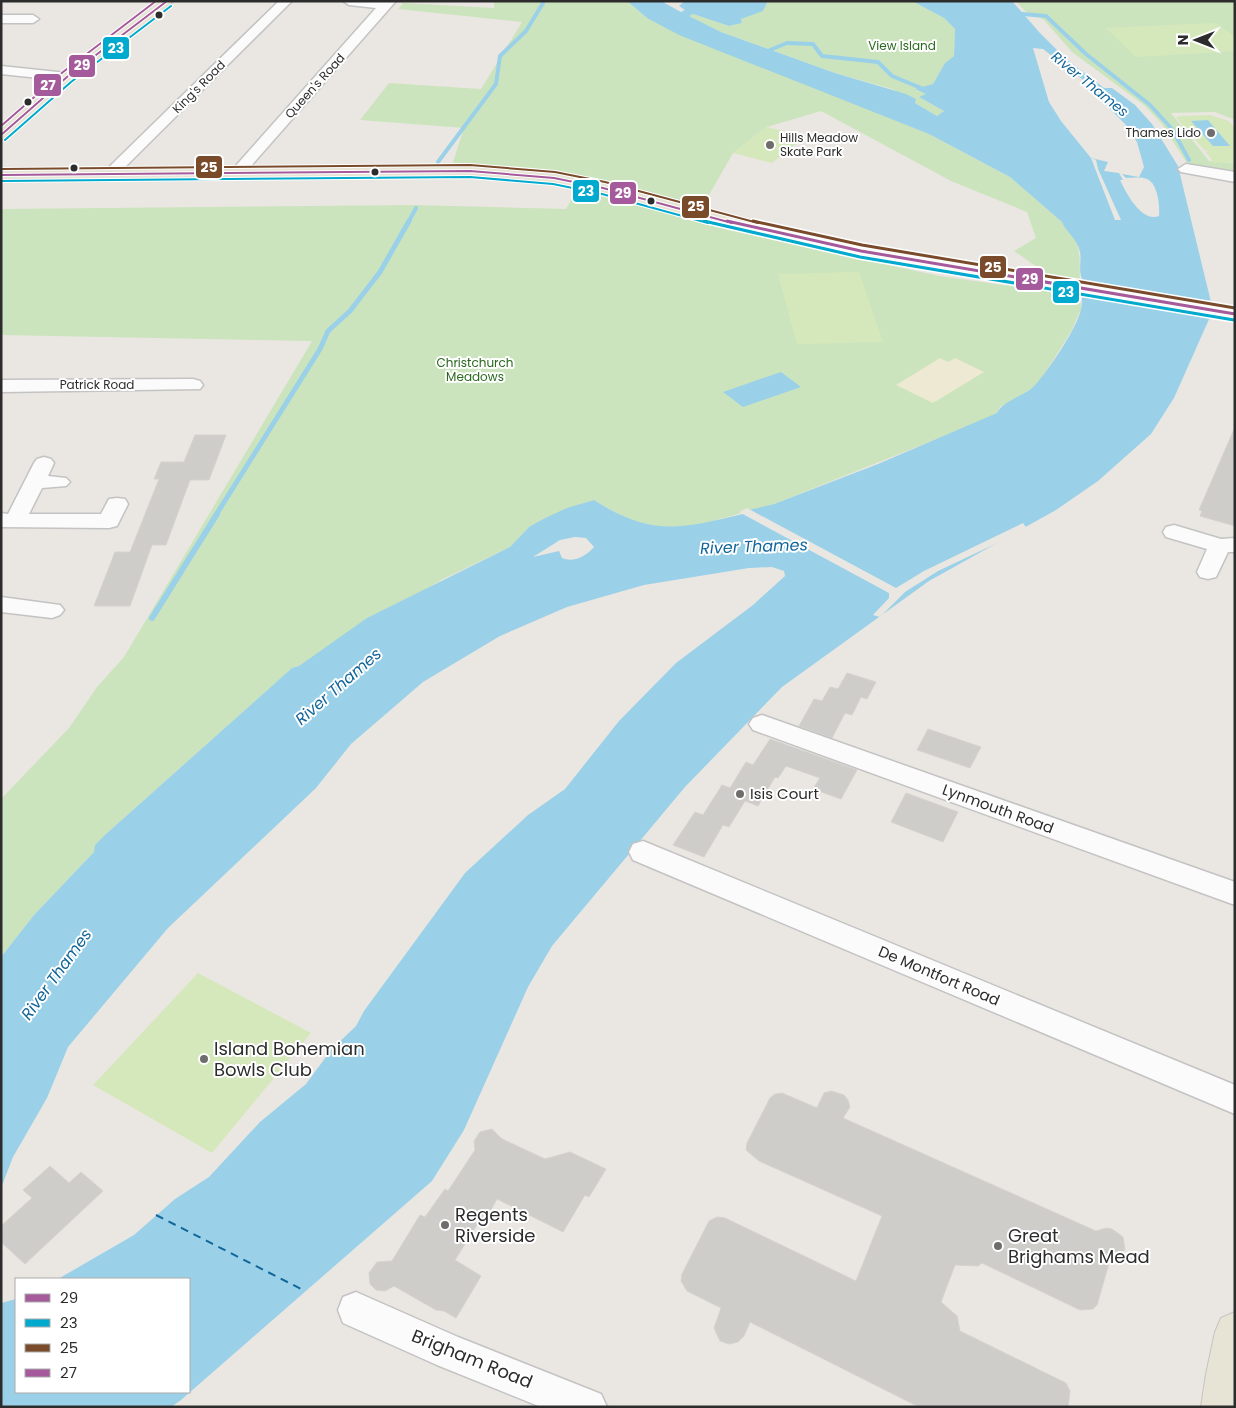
<svg xmlns="http://www.w3.org/2000/svg" width="1236" height="1408" viewBox="0 0 1236 1408" font-family="Poppins,sans-serif">
<style>
.green{fill:#cce4bd}
.sand{fill:#ede9d2}
.pitch{fill:#d5e8bb}
.water{fill:#9ad1e8;fill-rule:evenodd}
.pier{fill:#eae7e2}
.lines{fill:none;stroke-linecap:round;stroke-linejoin:round}
.stream-far2{stroke:#9ad1e8;stroke-width:4}
.stream-far1{stroke:#9ad1e8;stroke-width:5}
.stream{stroke:#9ad1e8;stroke-width:6}
.ferry{stroke:#13669a;stroke-width:2;stroke-dasharray:8 6;stroke-linecap:butt}
.building{fill:#cfcdc9;stroke:#d5d3ce}
.minor-casing{stroke:#c4c3c3;stroke-width:3}
.major-casing{stroke:#c6c4c2;stroke-width:2}
.minor{fill:#fcfbfb;fill-rule:evenodd}
.major{fill:#e7e3d5;fill-rule:evenodd}
.bus-1-far1-casing{stroke:#fff;stroke-width:4}
.bus-1-casing{stroke:#fff;stroke-width:6}
.bus-2-far1-casing{stroke:#fff;stroke-width:4}
.bus-2-casing{stroke:#fff;stroke-width:6}
.bus-3-far1-casing{stroke:#fff;stroke-width:4}
.bus-3-casing{stroke:#fff;stroke-width:6}
.bus-4-casing{stroke:#fff;stroke-width:4}
.bus-1-far1{stroke:#a55b9b;stroke-width:2}
.bus-1{stroke:#a55b9b;stroke-width:3}
.bus-2-far1{stroke:#00a9ce;stroke-width:2}
.bus-2{stroke:#00a9ce;stroke-width:3}
.bus-3-far1{stroke:#7a4b2a;stroke-width:2}
.bus-3{stroke:#7a4b2a;stroke-width:3}
.bus-4{stroke:#a55b9b;stroke-width:2}
.bus-dot{fill:#2c2c2c;stroke:#fff;stroke-width:2}
.poi-dot{fill:#6e6d6c;stroke:#fff;stroke-width:2}
.labels{text-anchor:middle;stroke-width:4;stroke-linejoin:round;paint-order:stroke}
.far-park-label{font-size:12px;fill:#2a681e;stroke:#fff}
.far-street-label{font-size:12px;fill:#2c2c2c;stroke:#fff}
.far-poi-label{font-size:12px;fill:#2c2c2c;stroke:#fff;text-anchor:end}
.far-water-label{font-size:14px;font-style:italic;fill:#13669a;stroke:#fff}
.poi-label{font-size:15px;fill:#2c2c2c;stroke:#fff;text-anchor:start}
.street-label{font-size:15px;fill:#2c2c2c;stroke:#fff}
.water-label{font-size:16px;font-style:italic;fill:#13669a;stroke:#fff}
.near-poi-label{font-size:18px;fill:#2c2c2c;stroke:#fff;text-anchor:start}
.near-street-label{font-size:18px;fill:#2c2c2c;stroke:#fff}
.line-badge{stroke:#fff;stroke-width:2}
.badge-label{font-size:14px;text-anchor:middle;font-weight:bold;fill:#fff}
</style>
<rect width="100%" height="100%" fill="#eae7e2"/>
<path class="green" d="M494 1H627L647 18 929 134 1010 177 1062 222C1064 228 1069 229 1072 234 1082 249 1079 262 1080 280L1050 276 1014 251 1036 238 1027 212 951 181 821 111 767 127 733 153 701 209 587 177 451 168 464 128 360 120 389 83 481 89 522 22 398 9 403 3 494 8Z
M768 1H912L944 18 955 29 954 56 945 63 933 84 916 90 927 94 919 97 944 111 937 116 892 89 835 73 721 32 688 16 693 14 729 26 742 23 741 19C752 12 763 14 768 1Z
M1016 1H1235V120L1215 112 1171 113 1209 161 1235 163V176L1188 165 1162 124 1144 105 1072 52 1044 20 1025 11Z
M577 190 731 230 860 259 940 276 1080 296 1081 309 1072 330 1044 375 1031 389 1000 407 997 413 989 418 774 504 702 524 675 528 643 524 628 520 594 500 543 519 529 527 510 547 443 579 299 666 292 668 106 834 94 852 34 915 1 957V799L69 728 97 687 124 657 312 341 1 335V209L415 205 566 209Z"/>
<path class="sand" d="M940 358 948 362 955 358 984 372 933 403 896 385Z"/>
<path class="pitch" d="M1216 23 1235 37V51L1136 57 1106 28Z
M1210 115 1229 121 1235 128V162L1214 163 1206 152H1208L1204 150 1176 118 1179 116Z
M767 127 805 137 772 163 733 153Z
M859 272 883 342 797 344 778 274Z
M198 973 311 1033 212 1153 93 1085Z"/>
<path class="water" d="M627 1H661L681 12 685 10 679 6 685 1H768L763 11 741 19 742 23 729 26 693 14 689 16 721 32 835 73 906 94 916 99 915 103 937 116 944 111 919 97 926 94 915 89 933 84 945 63 954 56 955 29 944 18 912 1H1012L1039 32 1066 59 1104 88H1112L1135 105 1152 124 1178 166 1211 302 1210 317 1174 398 1151 434 1098 481 1056 510 929 581 782 687 685 787 552 946 528 987 464 1130 432 1181 181 1400 171 1407H1V1303L16 1299V1392H189V1279H58L134 1235 175 1199 209 1177 260 1122 306 1084 331 1050 356 1026 364 1011 465 873 528 815 565 789 619 721 676 663 753 605 785 576 784 571 772 567 749 568 681 579 644 585 567 607 500 636 423 682 351 744 316 788 168 928 68 1047 47 1098 13 1157 1 1188V957L34 915 94 852 95 845 106 834 292 668 299 666 367 618 510 547 529 527 543 519 567 508 594 500C652 537 679 529 743 514L749 510 774 504 878 464 997 413C1003 401 1021 397 1032 388 1045 376 1078 327 1081 309 1083 300 1081 293 1084 282 1077 273 1082 262 1080 252 1077 238 1065 231 1062 222L1010 177 929 134 679 35 647 18ZM1033 48 1043 49 1095 89 1092 91 1126 125 1137 142 1144 167 1139 177 1122 174 1126 178C1132 178 1145 176 1150 181 1158 187 1160 207 1159 216 1142 223 1126 193 1120 180H1123L1119 173 1104 171 1108 162 1091 158 1061 121 1049 102ZM575 537 586 538 594 547C586 556 574 563 562 558L559 551 533 557 560 540Z
M1208 120 1230 146H1213L1191 121Z
M781 372 801 387 743 407 723 392Z"/>
<path class="pier" d="M1091 158 1096 160 1098 169 1121 220H1115Z
M1084 282 1211 302 1210 317 1080 296Z
M747 508 896 588 924 571 1023 523 1027 529 938 571 905 592 880 617 873 615 889 598V593L739 512Z"/>
<g class="lines">
<path class="stream-far2" d="M1022 14 1046 16 1086 54 1150 105 1172 129 1189 160
M770 50 787 43 813 44 822 56 878 62 892 76 921 88
M438 162 496 84 500 56 526 31 543 3
M408 223 416 208"/>
<path class="stream-far1" d="M216 515 320 349 328 331 350 311 380 272 409 221"/>
<path class="stream" d="M152 618 217 514"/>
<path class="ferry" d="M156 1215 305 1291"/>
</g>
<path class="building" d="M1235 427V526L1200 516 1202 511 1199 510Z
M195 435H226L209 480H190L166 545H152L130 606H94L115 552H130L159 479H154L161 462H184Z
M847 673 876 682 867 699 861 697 852 715 845 713 832 738 799 726 814 699 822 701 830 687 838 689Z
M928 729 981 747 970 768 917 750Z
M770 739 857 770 841 799 813 789 820 778 786 766 778 778 775 777 758 806 745 801 729 827 723 825 704 857 673 845 695 812 703 815 722 785 730 788 746 762 753 765Z
M906 793 958 812 943 842 891 822Z
M831 1091 844 1095 848 1100 850 1107 843 1118 1096 1231 1106 1228 1112 1229 1123 1237 1125 1250 1110 1260 1097 1305 1093 1309 1080 1310 982 1263 978 1266 955 1265 941 1302 957 1316 960 1331 1066 1383 1070 1391 1068 1407H919L750 1322 744 1336 738 1342 729 1344 720 1341 714 1328 721 1308 687 1291 681 1281 682 1274 709 1221 717 1217 725 1218 856 1281 882 1216 759 1161 746 1150 747 1143 770 1098 775 1094 782 1093 817 1108 824 1093Z
M492 1129 502 1139 545 1159 570 1152 606 1169 589 1197 585 1195 563 1232 497 1199 489 1213 485 1212 455 1260 481 1276 456 1318 444 1311 436 1310 394 1286 385 1291 376 1290 370 1284 369 1273 377 1262 392 1261 420 1215 425 1217 445 1189 448 1191 475 1150 474 1141 480 1132Z
M50 1166 69 1183 81 1172 103 1191 25 1264 1 1242V1226L32 1198 23 1190Z"/>
<g class="lines">
<g class="minor-casing">
<path id="minor" d="M279 1H292L116 176H106L103 173 106 170Z
M343 1H396L243 175H233L230 172 233 169 376 8 349 5Z
M1 15H33L39 19 33 23H1Z
M1 66 67 73 74 77 67 81 1 74Z
M1186 164 1235 172V182L1181 172 1178 169Z
M193 379 200 381 203 385 200 389 1 392V380Z
M44 457 51 459 54 463 48 476 66 478 70 482 66 486 42 488 29 514H101L109 499 117 498 125 499 128 504 117 526 109 528 1 527V513L8 514 34 463 37 459Z
M1174 525 1221 539 1235 538V552H1228L1216 577 1208 579 1200 577 1197 572 1207 549 1166 537 1163 532 1166 527Z
M1 597 60 605 64 610 60 615 52 618 1 612Z
M762 715 1235 882V905L753 730 749 724 753 718Z
M643 841 1235 1085V1114L633 860 629 852 633 844Z
M356 1292 458 1337 601 1394 607 1407H541L437 1365 343 1323 338 1310 343 1297Z"/>
</g>
<g class="major-casing">
<path id="major" d="M158 1H174L72 80 7 138 1 140V126L62 74Z
M470 166 554 173 609 184 742 220 861 245 1235 308V320L861 257 740 230 601 193 554 183 470 176 1 180V170Z
M1235 1312V1407H1201L1206 1374 1215 1332 1221 1318Z"/>
</g>
<use href="#minor" class="minor"/>
<use href="#major" class="major"/>
<g class="bus-1-far1-casing">
<path id="bus-1-far1" d="M1 135 67 77 167 1
M1 175 470 171 554 178 603 188 732 223"/>
</g>
<g class="bus-1-casing">
<path id="bus-1" d="M727 221 861 251 1235 314"/>
</g>
<g class="bus-2-far1-casing">
<path id="bus-2-far1" d="M5 140 71 82 171 6
M1 181 470 177 553 184 602 194 708 223"/>
</g>
<g class="bus-2-casing">
<path id="bus-2" d="M704 221 860 257 1234 320"/>
</g>
<g class="bus-3-far1-casing">
<path id="bus-3-far1" d="M1 169 470 165 555 172 605 182 758 223"/>
</g>
<g class="bus-3-casing">
<path id="bus-3" d="M753 221 862 245 1235 308"/>
</g>
<g class="bus-4-casing">
<path id="bus-4" d="M1 126 63 72 156 1"/>
</g>
<use href="#bus-1-far1" class="bus-1-far1"/>
<use href="#bus-1" class="bus-1"/>
<use href="#bus-2-far1" class="bus-2-far1"/>
<use href="#bus-2" class="bus-2"/>
<use href="#bus-3-far1" class="bus-3-far1"/>
<use href="#bus-3" class="bus-3"/>
<use href="#bus-4" class="bus-4"/>
</g>
<g class="bus-dot">
<circle cx="159" cy="15" r="4.5"/>
<circle cx="28" cy="102" r="4.5"/>
<circle cx="74" cy="168" r="4.5"/>
<circle cx="375" cy="172" r="4.5"/>
<circle cx="651" cy="201" r="4.5"/>
</g>
<g class="poi-dot">
<circle cx="1211" cy="133" r="5"/>
<circle cx="770" cy="145" r="5"/>
<circle cx="740" cy="794" r="5"/>
<circle cx="204" cy="1059" r="5"/>
<circle cx="445" cy="1225" r="5"/>
<circle cx="998" cy="1246" r="5"/>
</g>
<g class="labels">
<g class="far-park-label">
<text x="902" y="50">View Island</text>
<text x="475" y="367">Christchurch<tspan x="475" dy="14">Meadows</tspan></text>
</g>
<g class="far-street-label">
<text transform="translate(315 86) rotate(-48)" y="4">Queen's Road</text>
<text transform="translate(199 87) rotate(-45)" y="4">King's Road</text>
<text x="97" y="389">Patrick Road</text>
</g>
<g class="far-poi-label">
<text x="1201" y="137">Thames Lido</text>
<text x="780" y="142" text-anchor="start">Hills Meadow<tspan x="780" dy="14">Skate Park</tspan></text>
</g>
<g class="far-water-label">
<text transform="translate(1090 84) rotate(39)" y="5">River Thames</text>
</g>
<g class="poi-label">
<text x="750" y="799">Isis Court</text>
</g>
<g class="street-label">
<text transform="translate(998 809) rotate(20)" y="5">Lynmouth Road</text>
<text transform="translate(939 976) rotate(23)" y="5">De Montfort Road</text>
</g>
<g class="water-label">
<text transform="translate(754 546) rotate(-2)" y="6">River Thames</text>
<text transform="translate(338 686) rotate(-41)" y="6">River Thames</text>
<text transform="translate(56 974) rotate(-54)" y="6">River Thames</text>
</g>
<g class="near-poi-label">
<text x="214" y="1055">Island Bohemian<tspan x="214" dy="21">Bowls Club</tspan></text>
<text x="455" y="1221">Regents<tspan x="455" dy="21">Riverside</tspan></text>
<text x="1008" y="1242">Great<tspan x="1008" dy="21">Brighams Mead</tspan></text>
</g>
<g class="near-street-label">
<text transform="translate(472 1359) rotate(22)" y="6">Brigham Road</text>
</g>
</g>
<g class="line-badge">
<rect x="102" y="36" width="28" height="24" rx="5" fill="#00a9ce"/>
<rect x="68" y="54" width="28" height="24" rx="5" fill="#a55b9b"/>
<rect x="33" y="73" width="29" height="24" rx="5" fill="#a55b9b"/>
<rect x="195" y="155" width="28" height="24" rx="5" fill="#7a4b2a"/>
<rect x="572" y="179" width="28" height="24" rx="5" fill="#00a9ce"/>
<rect x="609" y="181" width="28" height="24" rx="5" fill="#a55b9b"/>
<rect x="681" y="195" width="29" height="24" rx="5" fill="#7a4b2a"/>
<rect x="979" y="255" width="28" height="24" rx="5" fill="#7a4b2a"/>
<rect x="1015" y="267" width="29" height="24" rx="5" fill="#a55b9b"/>
<rect x="1052" y="280" width="28" height="24" rx="5" fill="#00a9ce"/>
</g>
<g class="badge-label">
<text x="116" y="53">23</text>
<text x="82" y="70">29</text>
<text x="48" y="90">27</text>
<text x="209" y="172">25</text>
<text x="586" y="196">23</text>
<text x="623" y="198">29</text>
<text x="696" y="211">25</text>
<text x="993" y="272">25</text>
<text x="1030" y="284">29</text>
<text x="1066" y="297">23</text>
</g>
<rect width="1236" height="1408" fill="none" stroke="#2c2c2c" stroke-width="5"/>
<rect x="15" y="1278" width="175" height="115" fill="#ffffff" stroke="#ababab"/>
<rect x="25" y="1294" width="25" height="8" fill="#a55b9b" stroke="#ababab"/>
<text x="60" y="1303" font-size="15" fill="#2c2c2c">29</text>
<rect x="25" y="1319" width="25" height="8" fill="#00a9ce" stroke="#ababab"/>
<text x="60" y="1328" font-size="15" fill="#2c2c2c">23</text>
<rect x="25" y="1344" width="25" height="8" fill="#7a4b2a" stroke="#ababab"/>
<text x="60" y="1353" font-size="15" fill="#2c2c2c">25</text>
<rect x="25" y="1369" width="25" height="8" fill="#a55b9b" stroke="#ababab"/>
<text x="60" y="1378" font-size="15" fill="#2c2c2c">27</text>
<g transform="translate(1196 40) rotate(270)" stroke="#ffffff" stroke-width="4" paint-order="stroke">
<path d="M0-4L9 19L0 12L-9 19Z" fill="#2c2c2c"/>
<text y="-8" font-size="14" font-weight="bold" text-anchor="middle" fill="#2c2c2c">N</text>
</g>
</svg>
